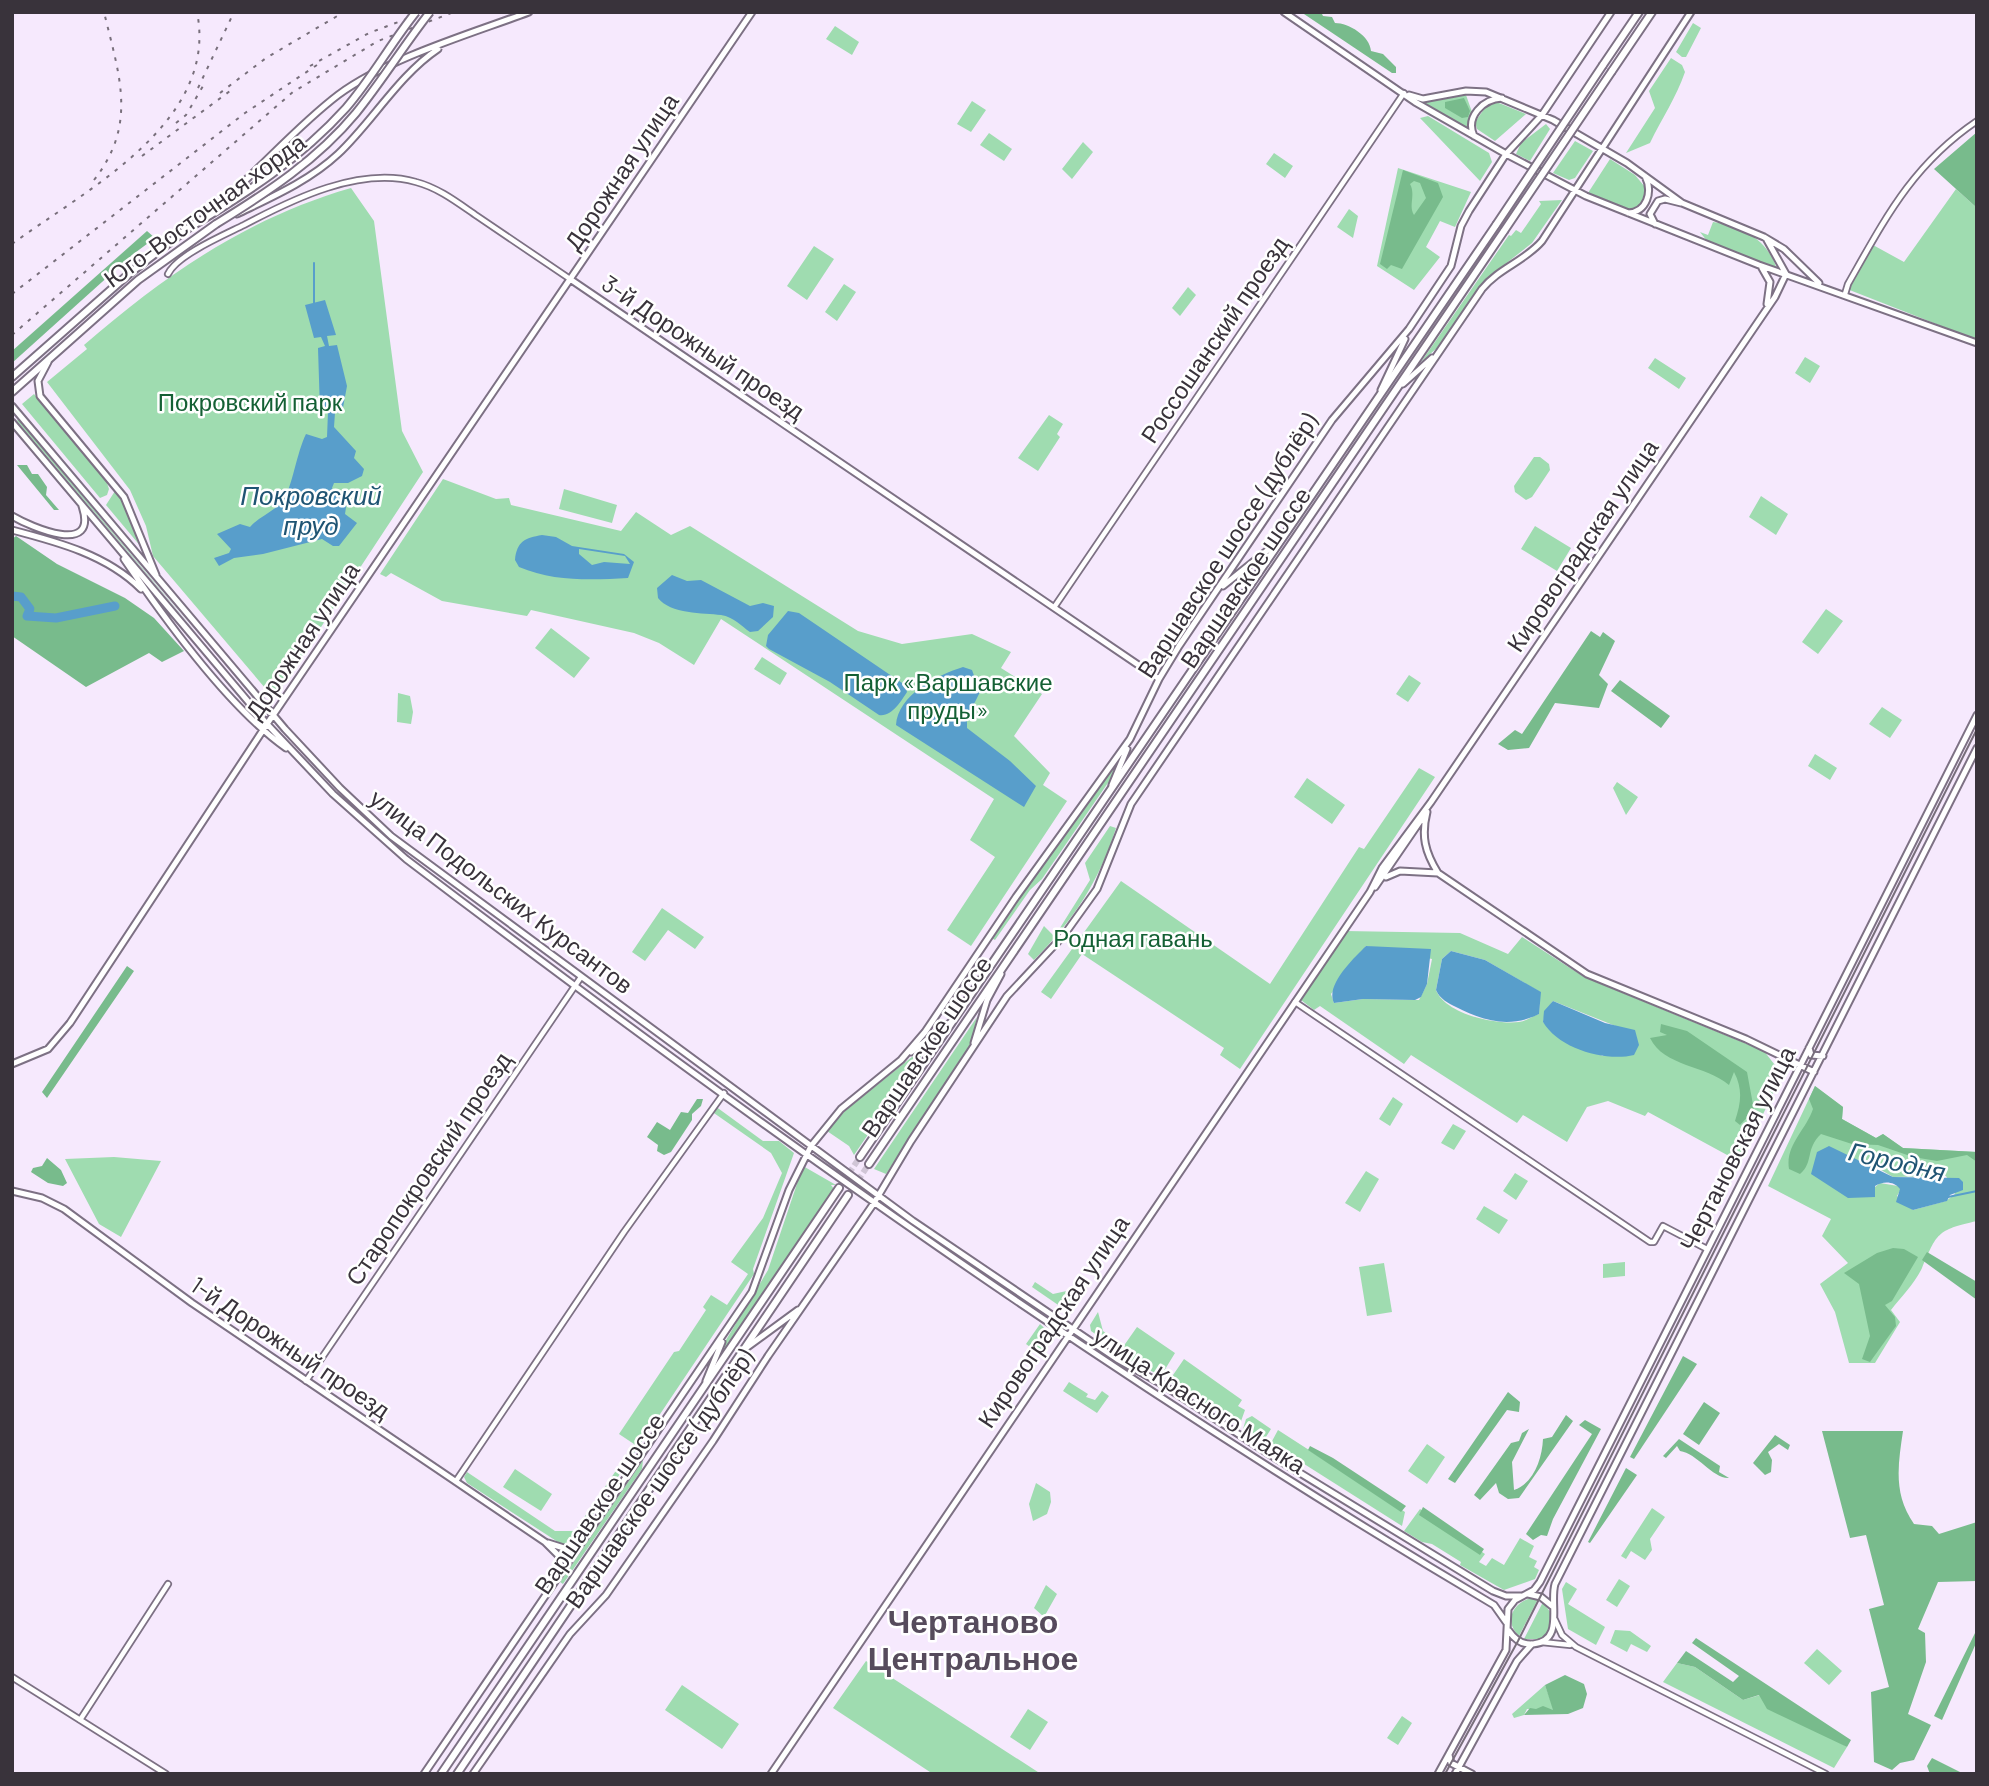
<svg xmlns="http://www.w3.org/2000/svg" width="1989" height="1786" viewBox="0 0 1989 1786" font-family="Barlow,sans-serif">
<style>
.green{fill:#9fdcb0;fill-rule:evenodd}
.forest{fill:#78bb8c;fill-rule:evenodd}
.water{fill:#589ecb;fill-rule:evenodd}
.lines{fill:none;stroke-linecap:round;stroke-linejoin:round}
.stream{stroke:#589ecb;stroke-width:2}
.river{stroke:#589ecb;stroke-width:9}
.primary-tunnel{stroke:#d0c5d6;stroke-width:6;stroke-dasharray:6 3;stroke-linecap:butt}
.street-casing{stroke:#7d7184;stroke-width:8}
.secondary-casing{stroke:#7d7184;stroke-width:9}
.primary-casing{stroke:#7d7184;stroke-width:10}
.street{stroke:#fff;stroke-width:4.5}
.secondary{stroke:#fff;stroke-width:5}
.primary{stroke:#fff;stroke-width:6}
.tram{stroke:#786f7b;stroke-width:2}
.rail{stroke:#786f7b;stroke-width:2;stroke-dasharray:3.5 7;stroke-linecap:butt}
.primary-bridge-casing{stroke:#7d7184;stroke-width:10;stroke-linecap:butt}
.primary-bridge{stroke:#fff;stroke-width:6}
.labels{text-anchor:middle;stroke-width:5;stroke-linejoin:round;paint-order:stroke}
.street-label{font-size:24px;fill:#39333b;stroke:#fff}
.park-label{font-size:24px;fill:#146034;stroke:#fff}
.water-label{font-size:26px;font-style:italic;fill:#1f5473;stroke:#fff}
.district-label{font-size:32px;font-weight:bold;fill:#564b5c;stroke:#fff}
</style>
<rect width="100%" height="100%" fill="#f6e9fd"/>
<path class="green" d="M1693 23 1701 28 1686 57H1682L1676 52Z
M835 26 859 42 852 55 826 39Z
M1671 58 1682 65 1685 72C1676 98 1662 118 1650 143L1626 153 1655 108 1649 91Z
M1466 95 1472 112 1468 128 1423 103Z
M972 101 986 110 971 132 957 124Z
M1494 101 1526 114 1495 141 1477 129 1475 122 1487 105Z
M1428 116 1489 153 1492 162 1480 181 1420 118Z
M1546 124 1550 129 1530 161 1516 154 1521 143Z
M989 133 1012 149 1004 161 980 145Z
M1575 141 1593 151 1575 178 1569 180 1553 173Z
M1083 142 1093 152 1072 179 1062 169Z
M1274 153 1293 166 1285 178 1266 164Z
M1610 159 1635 175 1645 187 1643 201 1633 211 1588 193Z
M1398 168 1471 192 1455 227 1440 221 1426 247 1440 257 1414 290 1377 266Z
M351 188 374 221 402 431 423 472 277 694 271 695 153 556 146 526 130 490 47 382 87 349 84 345C165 275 247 218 351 188Z
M1956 189 1977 208V340L1847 289 1873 245 1904 262Z
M1562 200 1532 243 1485 280 1437 348 1421 362 1509 235 1511 236 1516 230 1521 233 1541 204 1539 201Z
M1349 209 1358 216 1353 238 1337 227Z
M1713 222C1743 227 1767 239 1777 269L1707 241 1700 232 1708 235Z
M814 246 834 259 807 300 787 286Z
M844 284 856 292 837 321 825 312Z
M1188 287 1196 295 1180 316 1172 308Z
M1805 357 1820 366 1810 383 1795 373Z
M1655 358 1686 378 1679 389 1648 368Z
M34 394 106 480 109 489 107 495 100 498 22 404Z
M1049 415 1063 424 1057 434 1060 437 1038 471 1018 458Z
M18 419 200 637 17 421Z
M1534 457H1540L1549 464 1550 470 1532 497 1526 500 1515 492 1514 486Z
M443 479 496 499 509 498 511 505 621 531 636 512 671 535 690 526 858 631 902 644 972 634 1011 652 1001 668 1042 694 1014 736 1050 773 1043 785 1067 801 971 946 947 930 995 857 970 840 994 799 721 619 694 665 659 643 634 633 531 610 527 616 442 601 391 573 386 577 380 574Z
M564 489 617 505 612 523 559 509Z
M115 491 124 503 142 548 106 505Z
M1761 496 1788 514 1776 535 1749 517Z
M1535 526 1571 548 1557 571 1521 549Z
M1826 609 1843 621 1818 654 1802 642Z
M551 628 590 658 574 678 535 648Z
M762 657 787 673 780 685 754 669Z
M1409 675 1421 683 1408 702 1396 694Z
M398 693 410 696 413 712 411 724 397 722Z
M1882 707 1902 720 1890 738 1869 724Z
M1815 754 1837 768 1830 780 1808 766Z
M1114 767 1112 777 1042 879 1030 890 995 940 991 938Z
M1419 768 1435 777 1240 1069 1220 1055 1224 1048 1082 954 1051 999 1041 992 1121 881 1270 984 1359 847 1364 849Z
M1307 778 1345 805 1332 824 1294 797Z
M1617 782 1638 797 1626 815 1613 788Z
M1110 826 1116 828C1100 880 1073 921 1034 960L1028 954 1044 926 1053 935 1058 931 1090 880 1085 863Z
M662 908 704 937 695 949 668 930 645 961 632 952Z
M1345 931 1460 933 1508 954 1522 937 1584 977 1764 1051 1778 1069 1779 1081 1740 1162 1648 1112 1645 1116 1608 1101 1587 1107 1567 1142 1523 1115 1517 1123 1411 1055 1404 1064 1320 1006 1314 1010 1301 1000ZM1366 946 1432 959 1427 984 1419 1000 1363 999 1334 1003 1331 994ZM1451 951 1485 960 1540 992 1539 1014C1532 1016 1527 1021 1519 1022 1496 1025 1445 1014 1436 990L1442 959ZM1553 1001 1618 1027 1603 1056 1566 1041 1543 1022 1545 1012Z
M977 1017 971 1043 886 1174 874 1169Z
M928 1044 919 1060 854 1155 849 1146 827 1131 846 1110Z
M1815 1086 1843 1107 1842 1119 1876 1138 1883 1134 1903 1148 1977 1152V1221C1936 1230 1937 1234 1922 1268 1915 1283 1901 1297 1891 1310L1900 1322 1875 1363H1849L1835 1312 1820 1284 1848 1263 1822 1236 1831 1219 1768 1186ZM1871 1164 1893 1177 1946 1176 1955 1194 1946 1201 1913 1210 1897 1196 1901 1189 1898 1186 1880 1183 1875 1187Z
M1393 1097 1403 1104 1390 1126 1379 1119Z
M715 1106 763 1141H779L794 1153 753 1269 754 1274 575 1541 564 1546 467 1483 464 1477 467 1472 555 1531H575L634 1444 619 1434 674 1352 679 1351 706 1310 703 1307 711 1295 727 1305 748 1274 731 1262 763 1218 782 1173 771 1153 711 1111Z
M1453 1124 1466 1131 1454 1150 1441 1143Z
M114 1157 161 1161 121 1237 99 1224 65 1159Z
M803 1166 836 1185H831L834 1189 723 1354 726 1340 768 1270Z
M1366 1171 1379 1179 1360 1212 1345 1203Z
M1515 1173 1528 1181 1516 1200 1503 1191Z
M1484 1206 1508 1220 1499 1234 1476 1219Z
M1625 1262V1276L1603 1278V1264Z
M1384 1263 1392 1312 1367 1316 1359 1267Z
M1035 1282 1053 1294 1071 1290 1080 1296 1071 1307 1064 1309 1032 1287Z
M1098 1312 1103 1331 1119 1343 1115 1348 1091 1331 1090 1325Z
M1040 1324 1052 1335 1041 1355 1026 1344Z
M1137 1327 1175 1353 1161 1376 1118 1354Z
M1184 1359 1242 1400 1238 1406 1245 1410 1240 1424 1172 1383 1174 1380 1171 1378Z
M1069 1382 1088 1394 1086 1397 1095 1400 1102 1391 1109 1396 1097 1413 1063 1391Z
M1252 1416 1271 1429 1262 1443 1243 1429 1246 1419Z
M1278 1430 1405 1512 1402 1526 1271 1443Z
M1427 1444 1445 1457 1427 1484 1408 1471Z
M643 1460 642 1469 563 1584 560 1582Z
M515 1469 552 1494 541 1511 503 1487Z
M1036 1483 1050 1492 1051 1502 1047 1514 1033 1521 1029 1504Z
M1652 1508 1665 1517 1650 1539 1652 1550 1645 1560 1631 1551 1626 1559 1621 1556Z
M1420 1509 1485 1554 1479 1562 1486 1566 1492 1558 1504 1565 1520 1538 1534 1546 1529 1557 1537 1561 1534 1567 1539 1570 1535 1579 1504 1590 1460 1565 1461 1562 1432 1544 1422 1542 1404 1531Z
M1619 1579 1630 1586 1617 1607 1606 1600Z
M1566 1582 1577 1589 1568 1604 1605 1627 1596 1645 1568 1629 1562 1589Z
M1046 1585 1057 1594 1044 1617 1034 1608Z
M1531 1598 1538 1599 1519 1636C1504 1622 1512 1603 1531 1598Z
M1543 1602 1553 1616 1550 1630 1540 1639H1524Z
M1615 1630 1630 1631 1651 1646 1647 1652 1631 1644 1627 1652 1610 1643Z
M1817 1649 1842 1671 1829 1685 1804 1663Z
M866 1661 1041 1774H933L833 1708Z
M1677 1663 1695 1667 1743 1700 1760 1695 1847 1747 1834 1768 1663 1682Z
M682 1685 739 1724 722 1749 665 1710Z
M1545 1685 1554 1710 1527 1709 1524 1715 1514 1718 1512 1714Z
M1028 1709 1048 1722 1030 1750 1010 1737Z
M1402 1716 1412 1723 1398 1745 1387 1738Z"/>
<path class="forest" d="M1301 12H1321L1323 16 1332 17 1335 23C1349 23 1370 36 1371 51L1383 54 1396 67V73H1392Z
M1464 98 1470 111 1468 117 1462 118 1445 108V102Z
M1977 132V208L1934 169Z
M1403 170 1438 183 1443 197 1402 269 1391 265 1387 269 1380 264ZM1414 181 1420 183 1426 198 1414 215C1408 206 1416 195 1410 184Z
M147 231 155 238 132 255 12 363V351Z
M17 465H27L32 474H38L47 487 46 495 59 510H54Z
M16 536 57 564 125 598 154 618 184 651 162 662 149 653 86 687 12 636V539Z
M1591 631 1600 637 1603 632 1615 641 1599 675 1608 684 1599 708 1555 703 1529 748 1508 750 1498 744 1515 730 1522 734Z
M1620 680 1670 716 1661 728 1611 691Z
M127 966 134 971 47 1098 42 1092Z
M1661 1024 1687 1031 1747 1072 1754 1110 1740 1125 1735 1121C1741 1103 1743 1089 1734 1072L1729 1085C1706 1065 1664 1067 1650 1038L1667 1035 1660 1032Z
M1815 1086 1843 1107 1842 1119 1876 1138 1883 1134 1903 1148 1977 1152V1162L1967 1155 1937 1161 1913 1157 1878 1145 1852 1144 1821 1134C1805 1149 1814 1162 1800 1174L1789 1169C1785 1145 1806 1130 1813 1109L1809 1099Z
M697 1099H703L701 1106 692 1114V1120L671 1152 664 1155 657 1151 658 1145 647 1137 657 1122 670 1130 681 1112 688 1113Z
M47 1158 61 1170 67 1183 63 1186 48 1183 31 1172 33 1168 42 1166Z
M1893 1248 1904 1249 1918 1257 1892 1301 1885 1305 1895 1317 1896 1326 1870 1362 1862 1359 1870 1336 1859 1284 1844 1273 1877 1253Z
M1927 1252 1977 1282V1300L1922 1260Z
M1683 1356 1697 1364 1634 1459 1630 1457Z
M1508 1392 1520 1402 1519 1412 1507 1410 1455 1483 1448 1479Z
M1704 1402 1720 1413 1699 1445 1683 1434Z
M1566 1415 1573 1421 1519 1498 1508 1499 1499 1493 1496 1483 1480 1500 1474 1495 1511 1443 1519 1441 1522 1433 1529 1429 1512 1462 1514 1490C1534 1483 1542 1459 1543 1439L1552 1437Z
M1585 1420 1601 1429 1553 1519 1547 1536 1541 1535 1533 1540 1526 1534 1592 1434 1579 1425Z
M1822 1431H1903C1898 1465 1893 1494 1914 1524L1932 1526 1939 1534 1977 1522V1581L1938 1582 1918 1629 1925 1633 1926 1662 1908 1714 1931 1725 1914 1760 1900 1763 1892 1770 1874 1762 1871 1692 1889 1687 1869 1609 1884 1605 1866 1535 1850 1538Z
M1775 1435 1790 1445 1788 1450 1779 1444 1768 1452 1772 1460 1771 1472 1765 1475 1753 1463Z
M1679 1439 1720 1466 1719 1472 1729 1478C1713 1479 1697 1453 1680 1451L1677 1446 1666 1458 1663 1456Z
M1310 1446 1333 1458 1406 1506 1401 1512 1308 1450Z
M1626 1468 1637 1475 1590 1543 1588 1542Z
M1423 1507 1484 1549 1480 1555 1419 1515Z
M1977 1629V1641L1942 1720 1934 1716Z
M1696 1638 1851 1740 1847 1747 1767 1709 1759 1695 1743 1700 1695 1667 1677 1663 1686 1651 1733 1682 1739 1676 1692 1643Z
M1565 1675 1584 1684 1587 1694 1583 1708 1568 1714 1524 1715 1530 1708 1536 1709 1543 1706 1553 1710 1545 1685Z
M1932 1758 1964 1774H1930L1927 1766Z"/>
<path class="water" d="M325 300 336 335 327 336 329 346 337 345 347 386 342 413H335L334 427 356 451 354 458 364 469 362 476 348 483H334L332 488 336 495 347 501 345 514 357 523 339 546H333L322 539 263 554 234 558 219 566 214 558 229 553 231 549 217 534 240 524 250 527C259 516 275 512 284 499 292 487 297 452 306 434L322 439 327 437 328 412 320 411 318 348 325 346 321 337 314 338 305 305Z
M542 535 556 537 572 546 624 554 634 562 628 578C593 580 554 582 519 567L515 560C517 541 525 538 542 535ZM579 549 625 556 630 564 604 562 592 565 579 554Z
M672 575 687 581 701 580 750 606 763 603 774 606 773 617 758 631 750 632C741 626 734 617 721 615 704 613 670 614 658 598L657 588Z
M788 611 799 613 905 685 907 692C901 701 892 717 879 715L830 682 769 649 766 646 768 635Z
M963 667 972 670 980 692 967 718V728L1010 761 1036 786 1024 807 896 725C898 695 937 675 963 667Z
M1366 946 1431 949 1427 984 1421 997 1415 1000 1363 999 1334 1003C1325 985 1354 958 1366 946Z
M1451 951 1485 960 1541 992 1539 1014C1511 1028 1485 1022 1456 1007 1448 1003 1440 999 1436 990L1442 959Z
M1553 1001 1605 1023 1635 1030 1639 1045 1634 1055C1606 1062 1559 1049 1543 1022L1544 1011Z
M1829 1146 1893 1177 1959 1178 1963 1182V1190L1950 1195 1947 1201 1913 1210 1896 1202 1900 1189C1894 1181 1883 1181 1875 1186V1197L1848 1198 1811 1174 1817 1152Z"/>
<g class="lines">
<path class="stream" d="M314 263V303
M1948 1197 1977 1191"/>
<path class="river" d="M12 596 21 597 30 609 27 616 56 618 115 606"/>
<path class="primary-tunnel" d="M839 1188 860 1157
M848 1195 869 1164"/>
<g class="street-casing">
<path id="street" d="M168 274C177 255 224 235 244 225 293 199 360 166 416 182 439 188 458 203 477 216 508 237 539 258 570 279
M1845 294 1848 284C1885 219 1912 165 1977 121
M1055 606 1404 93
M1295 1002 1650 1242H1654L1663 1226 1707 1249
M306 1381 581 977
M456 1481 624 1232 724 1093
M1555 1620 1562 1635 1576 1647 1826 1774
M1541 1642 1570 1645
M12 1677 166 1774
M80 1720 168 1584"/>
</g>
<g class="secondary-casing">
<path id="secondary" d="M1284 12 1415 102 1506 154 1586 196 1759 265 1977 343
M1409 95 1423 99 1466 91 1486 92 1553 120 1627 163 1682 203 1764 237 1784 249 1819 283
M1474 136C1465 117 1483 99 1502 98
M1628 213C1647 212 1653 192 1645 176
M207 214C254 177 292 130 338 95 388 58 470 34 529 12
M237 214C272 197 309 181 338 154 373 121 398 76 438 49
M1655 224 1650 214 1658 201 1665 199 1681 203
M1767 240 1786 274
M1762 268 1770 282 1767 304
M570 279 1159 679
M48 362 38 381 40 396 124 497 156 575
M1403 384 1432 358
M1381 390 1405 339
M12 406 285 729 340 788 391 836 913 1221 1117 1359 1160 1383 1269 1454 1493 1591 1506 1596H1521
M12 422 267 724 333 794 406 859C756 1125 1115 1381 1494 1605L1506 1622
M12 516C31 527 99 557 82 506
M12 530C58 542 107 555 141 589
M124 559C164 618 228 707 286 748
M1223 586 1278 542
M1112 785 1127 749
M1427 812C1421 836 1425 852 1438 873L1587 974 1746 1039 1814 1072
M1386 877 1400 871 1438 873
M1375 887 1423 817
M974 1043 987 1000 1001 974
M1809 1048 1811 1055 1823 1056
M911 1052 951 1022
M12 1064 48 1049 70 1023 267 724 752 12
M12 1191 42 1198 64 1209 192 1303 545 1542 560 1557V1571
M746 1348 798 1310
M706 1381 722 1342
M548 1543 567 1549 577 1544
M1528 1594 1541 1597 1552 1606
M1509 1631C1515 1640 1522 1645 1533 1644 1565 1641 1549 1604 1555 1584L1977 748
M1449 1755 1451 1763 1472 1774
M424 1774 752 1292 789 1190 811 1146 841 1109 901 1060 925 1032 1016 897 1130 739 1159 679 1179 646 1332 420 1409 329 1451 266 1461 226 1469 211 1506 154 1542 115 1611 12
M473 1774 570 1634 606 1595 713 1441 768 1356 874 1203 911 1141 1007 996 1064 935 1097 889 1131 804 1482 289C1499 268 1525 261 1542 241L1691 12
M771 1774 1370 892 1382 868 1431 802 1775 297 1786 274
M1438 1774 1506 1650 1508 1609 1515 1600 1534 1590 1540 1582 1977 715
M1455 1774 1517 1661 1532 1644"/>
</g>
<g class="primary-casing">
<path id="primary" d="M1603 65 1639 12
M1612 71 1652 12
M12 377 130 273 187 229
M12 392 138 280 216 224
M860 1157 1496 225
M869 1164 1504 231
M441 1774 839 1188
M457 1774 848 1195"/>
</g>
<use href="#street" class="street"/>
<use href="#secondary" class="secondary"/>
<use href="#primary" class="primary"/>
<path class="tram" d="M1445 1774 1518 1641 1977 729"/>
<path class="rail" d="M310 66 369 33 417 15
M198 88 234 12
M220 93 266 58 344 12
M176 123 186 115 206 81
M142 156 230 91
M94 180C138 124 119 75 104 12
M12 244C87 189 219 122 197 12
M12 294 245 113 320 63
M12 335 293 92 378 41 454 12"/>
<g class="primary-bridge-casing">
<path id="primary-bridge" d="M216 224C268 192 317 160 356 113 382 81 404 45 430 12
M1496 225 1603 65
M187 229C245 194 300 159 346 108 372 78 391 43 416 12
M1504 231 1612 71"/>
</g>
<use href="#primary-bridge" class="primary-bridge"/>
</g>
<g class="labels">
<g class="street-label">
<text transform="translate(622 172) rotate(-56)" y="8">Дорожная улица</text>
<text transform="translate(205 211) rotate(-36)" y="8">Юго-Восточная хорда</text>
<text transform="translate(1215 340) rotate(-56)" y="8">Россошанский проезд</text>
<text transform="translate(703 348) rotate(34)" y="8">3-й Дорожный проезд</text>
<text transform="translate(1228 546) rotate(-57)" y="8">Варшавское шоссе (дублёр)</text>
<text transform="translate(1583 546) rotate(-56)" y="8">Кировоградская улица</text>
<text transform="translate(1246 578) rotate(-56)" y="8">Варшавское шоссе</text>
<text transform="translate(303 641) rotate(-56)" y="8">Дорожная улица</text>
<text transform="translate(501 892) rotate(37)" y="8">улица Подольских Курсантов</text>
<text transform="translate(927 1047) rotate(-56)" y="8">Варшавское шоссе</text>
<text transform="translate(1738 1149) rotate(-63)" y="8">Чертановская улица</text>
<text transform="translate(429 1169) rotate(-56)" y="8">Старопокровский проезд</text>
<text transform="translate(1054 1322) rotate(-56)" y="8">Кировоградская улица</text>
<text transform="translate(290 1348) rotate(34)" y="8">1-й Дорожный проезд</text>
<text transform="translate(1199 1401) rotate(33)" y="8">улица Красного Маяка</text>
<text transform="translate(660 1479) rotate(-55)" y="8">Варшавское шоссе (дублёр)</text>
<text transform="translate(600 1504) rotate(-56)" y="8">Варшавское шоссе</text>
</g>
<g class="park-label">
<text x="250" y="411">Покровский парк</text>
<text x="948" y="691">Парк «Варшавские<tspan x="948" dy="28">пруды»</tspan></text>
<text x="1133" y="947">Родная гавань</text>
</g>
<g class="water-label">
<text x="311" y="505">Покровский<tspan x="311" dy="30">пруд</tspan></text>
<text transform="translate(1897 1162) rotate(13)" y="9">Городня</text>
</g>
<g class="district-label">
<text x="973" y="1633">Чертаново<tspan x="973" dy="37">Центральное</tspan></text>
</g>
</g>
<rect width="1989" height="1786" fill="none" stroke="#39333b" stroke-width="28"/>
</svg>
